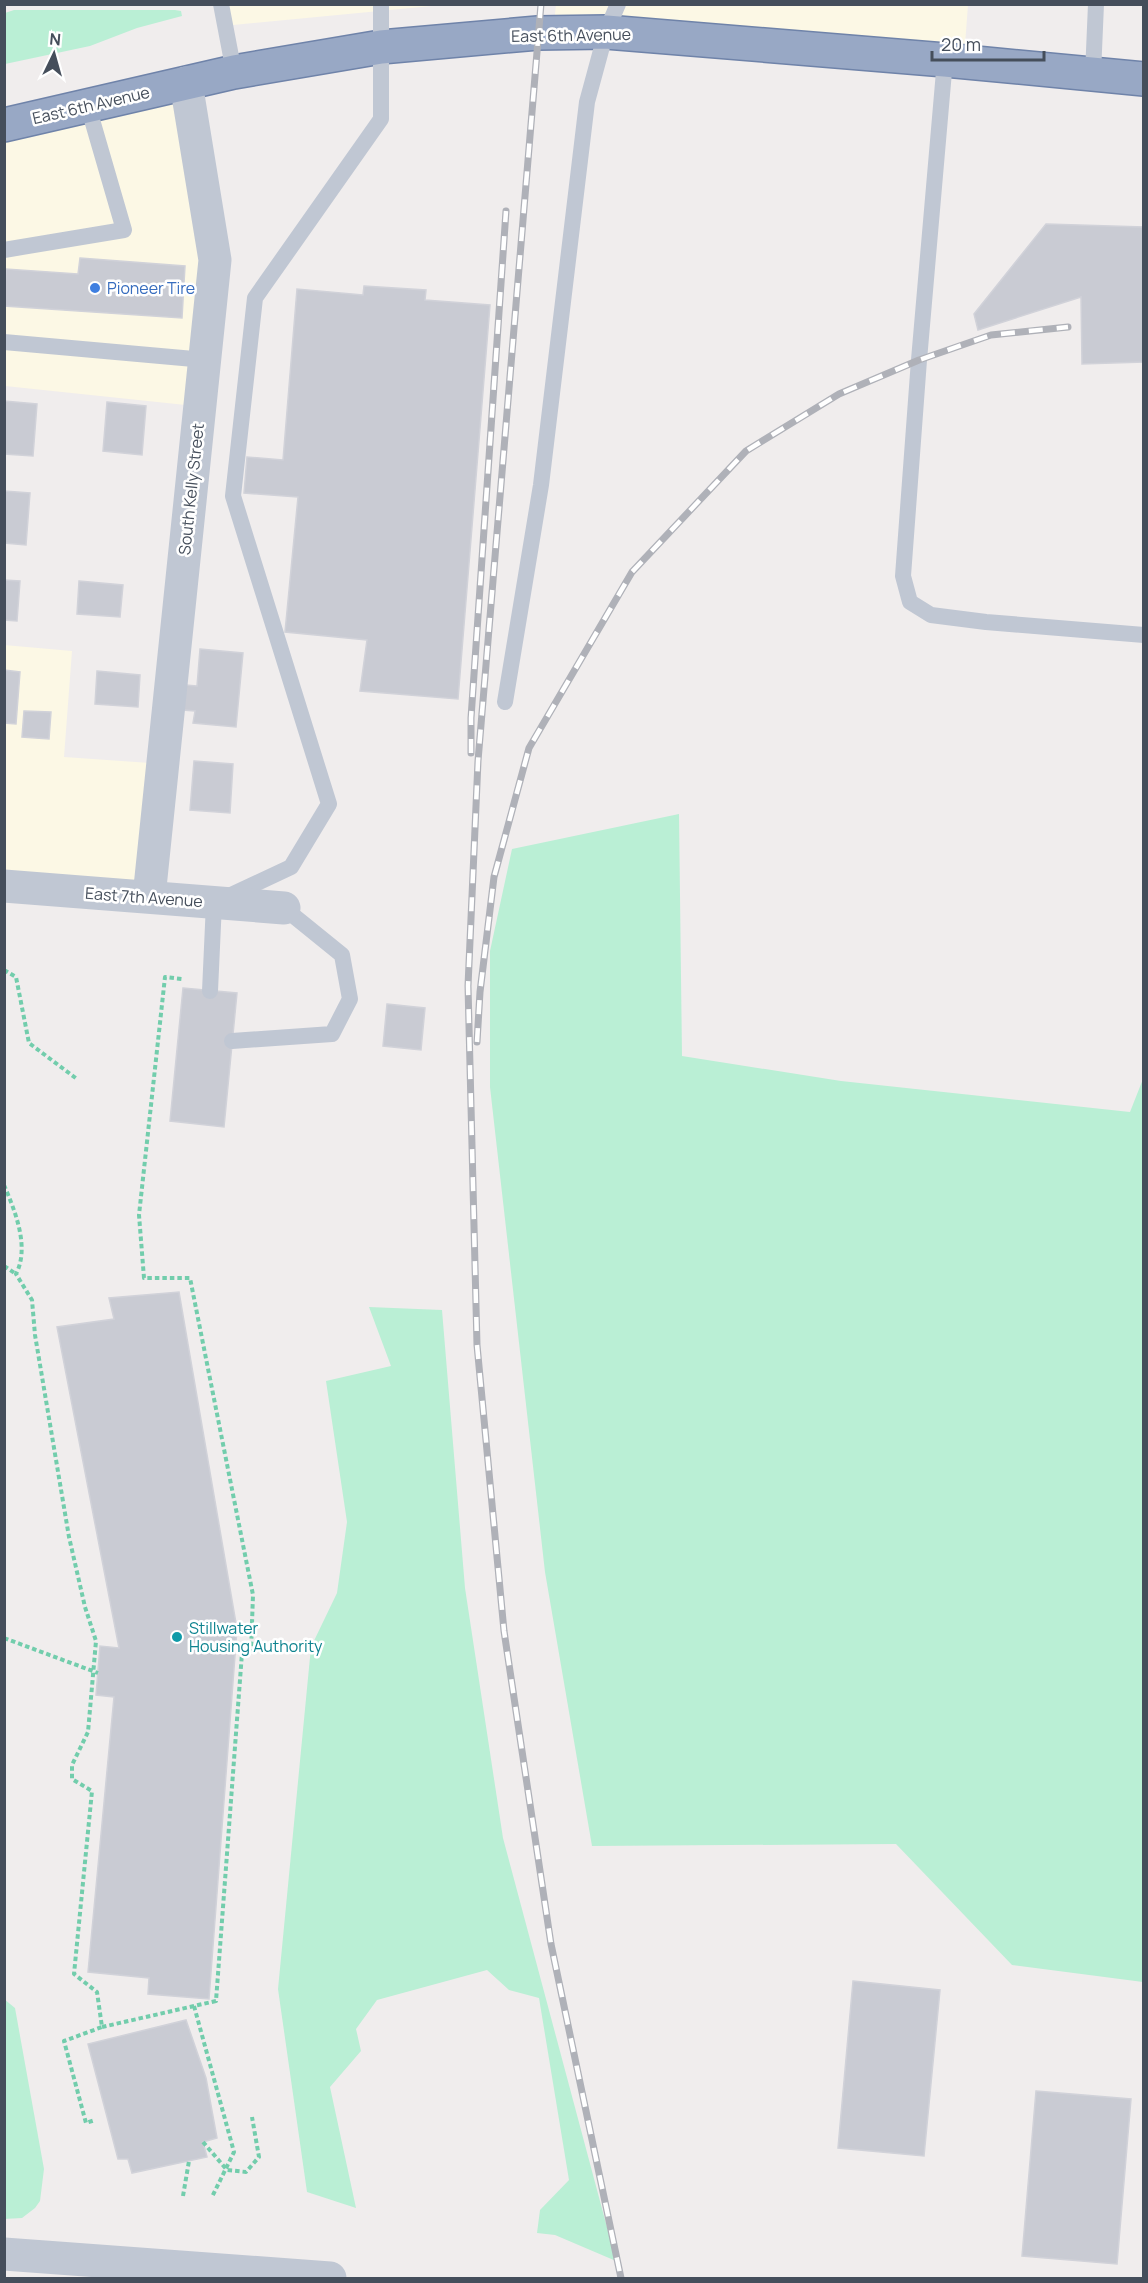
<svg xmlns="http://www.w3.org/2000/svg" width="1148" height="2283" viewBox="0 0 1148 2283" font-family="Manrope,sans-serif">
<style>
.commercial{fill:#fcf8e5}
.green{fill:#baefd5}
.building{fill:#c9cbd3;stroke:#d1d2d9;stroke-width:1.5}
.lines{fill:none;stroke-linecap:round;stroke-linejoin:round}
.trunk-casing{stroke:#6f83a9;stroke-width:36}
.path{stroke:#72cdac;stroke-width:4;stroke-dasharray:4.5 3;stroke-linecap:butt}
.service{stroke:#c0c7d3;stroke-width:16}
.minor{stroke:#c0c7d3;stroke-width:33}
.tertiary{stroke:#c0c7d3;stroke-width:33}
.trunk{stroke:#98a8c5;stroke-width:33}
.rail-casing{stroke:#afb1b8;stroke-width:7}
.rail{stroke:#fff;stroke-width:4.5;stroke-dasharray:14;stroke-linecap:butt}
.shop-dot{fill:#3f7fe0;stroke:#fff;stroke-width:2}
.culture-dot{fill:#0f9aa8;stroke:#fff;stroke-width:2}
.labels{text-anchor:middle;stroke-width:5;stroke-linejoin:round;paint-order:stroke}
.street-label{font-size:16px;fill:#454e5b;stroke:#fff}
.shop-label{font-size:16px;fill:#366cbe;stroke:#fff;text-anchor:start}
.culture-label{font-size:16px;fill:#0d838f;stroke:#fff;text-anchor:start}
</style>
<rect width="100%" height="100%" fill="#f0eded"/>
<path class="commercial" d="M556 4 968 5 964 58 554 23Z
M224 5H442L223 26Z
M183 86 210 260 195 406 5 386 4 127Z
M4 645 72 651 64 757 150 763 139 895 5 884Z"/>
<path class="green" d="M14 10H175L181 11 182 16 137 28 90 46 5 64V13Z
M679 814 682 1056 841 1081 1130 1112 1143 1079V1982L1012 1965 896 1844 592 1846 545 1572 490 1087V951L512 849Z
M369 1307 442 1310 465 1588 503 1838 616 2261 555 2235 537 2233 540 2210 569 2180 539 1998 509 1990 487 1970 377 2000 356 2029 361 2051 330 2087 356 2208 307 2192 278 1989 311 1647 337 1593 347 1522 326 1381 391 1366Z
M4 1999 15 2008 44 2169 40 2201 35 2208 22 2218 4 2219Z"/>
<path class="building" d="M1046 224 1144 227V362L1082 364 1081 297 978 330 974 314Z
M80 258 185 266 182 318 4 306 6 269 78 274Z
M364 286 426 290 425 300 490 305 458 699 360 691 367 640 285 632 298 497 244 493 247 457 283 460 297 289 363 295Z
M4 401 37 404 33 456 4 454Z
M107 402 146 406 142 455 103 451Z
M4 491 30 493 26 545 4 543Z
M4 580 20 581 17 621 4 620Z
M79 581 123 585 120 617 77 614Z
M200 649 243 653 236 727 193 723 195 711 183 710 186 685 197 686Z
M4 670 20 672 16 724 4 723Z
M97 671 140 675 138 707 95 704Z
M24 711 51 712 49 739 22 737Z
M194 761 233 764 230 813 190 810Z
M183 988 237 993 224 1127 170 1121Z
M387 1004 425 1008 421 1050 383 1046Z
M179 1292 237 1629 209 1999 148 1994 149 1978 88 1972 114 1697 96 1695 100 1646 119 1648 57 1327 114 1319 109 1298Z
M853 1981 940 1990 924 2156 838 2148Z
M186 2020 206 2078 217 2138 203 2142 207 2157 132 2173 128 2159H118L88 2044Z
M1036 2091 1131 2099 1117 2264 1022 2256Z"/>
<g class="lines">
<g class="trunk-casing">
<path id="trunk" d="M4 125 234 72 381 47 538 33 606 32 945 60 1144 79"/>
</g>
<path class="path" d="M4 970 16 977 29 1043 77 1079
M4 1185C15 1211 30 1247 16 1274L32 1300 35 1335 69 1537 85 1607 96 1641 88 1732 72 1765V1779L92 1791 74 1974 97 1992 102 2027 64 2041 86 2123 95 2120
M4 1266 16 1274
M4 1638 98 1673
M194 2006 234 2152 212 2197
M102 2027 216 2001 242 1653 251 1651 253 1595 190 1278H144L139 1215 165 977 182 979
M203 2142 227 2170 246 2172 259 2157 252 2117
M183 2196 189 2161"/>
<path class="service" d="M221 4 234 72
M945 60 919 360 903 576 910 602 931 615 986 622 1144 635
M1093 74 1096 4
M4 250 124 230 88 106
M4 342 205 360
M505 702 541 485 587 102 606 32 618 4
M210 991 214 903 291 867 329 804 233 496 255 298 381 119V4
M232 1041 332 1034 350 999 342 955 284 908"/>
<path class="minor" d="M4 886 284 908
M149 897 215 260 186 83"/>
<path class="tertiary" d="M4 2254 330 2278"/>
<use href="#trunk" class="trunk"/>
<g class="rail-casing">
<path id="rail" d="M541 4 478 761 468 986 477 1345 504 1631 551 1944 621 2278
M471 753V718L506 211
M477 1042 480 992 494 877 529 748 632 572 746 451 839 394 919 360 991 335 1068 327"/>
</g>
<use href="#rail" class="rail"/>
</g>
<circle class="shop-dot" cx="95" cy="288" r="6"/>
<circle class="culture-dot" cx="177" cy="1637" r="6"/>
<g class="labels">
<g class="street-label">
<text transform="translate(571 35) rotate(-1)" y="6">East 6th Avenue</text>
<text transform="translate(91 105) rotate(-13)" y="6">East 6th Avenue</text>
<text transform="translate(191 489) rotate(-84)" y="6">South Kelly Street</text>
<text transform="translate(144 897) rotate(4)" y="6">East 7th Avenue</text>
</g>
<g class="shop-label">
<text x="107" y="294">Pioneer Tire</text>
</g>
<g class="culture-label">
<text x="189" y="1634">Stillwater<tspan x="189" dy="18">Housing Authority</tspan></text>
</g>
</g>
<rect width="1148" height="2283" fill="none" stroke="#454e5b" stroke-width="12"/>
<g transform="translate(54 54) rotate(5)" stroke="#ffffff" stroke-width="4.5" paint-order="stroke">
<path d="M0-4.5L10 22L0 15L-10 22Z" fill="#454e5b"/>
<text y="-9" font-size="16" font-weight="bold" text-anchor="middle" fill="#454e5b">N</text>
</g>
<path d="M932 51v9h112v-9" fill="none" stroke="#454e5b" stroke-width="3"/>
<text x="941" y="51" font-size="18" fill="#454e5b" stroke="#ffffff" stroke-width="4.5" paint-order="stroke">20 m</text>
</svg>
